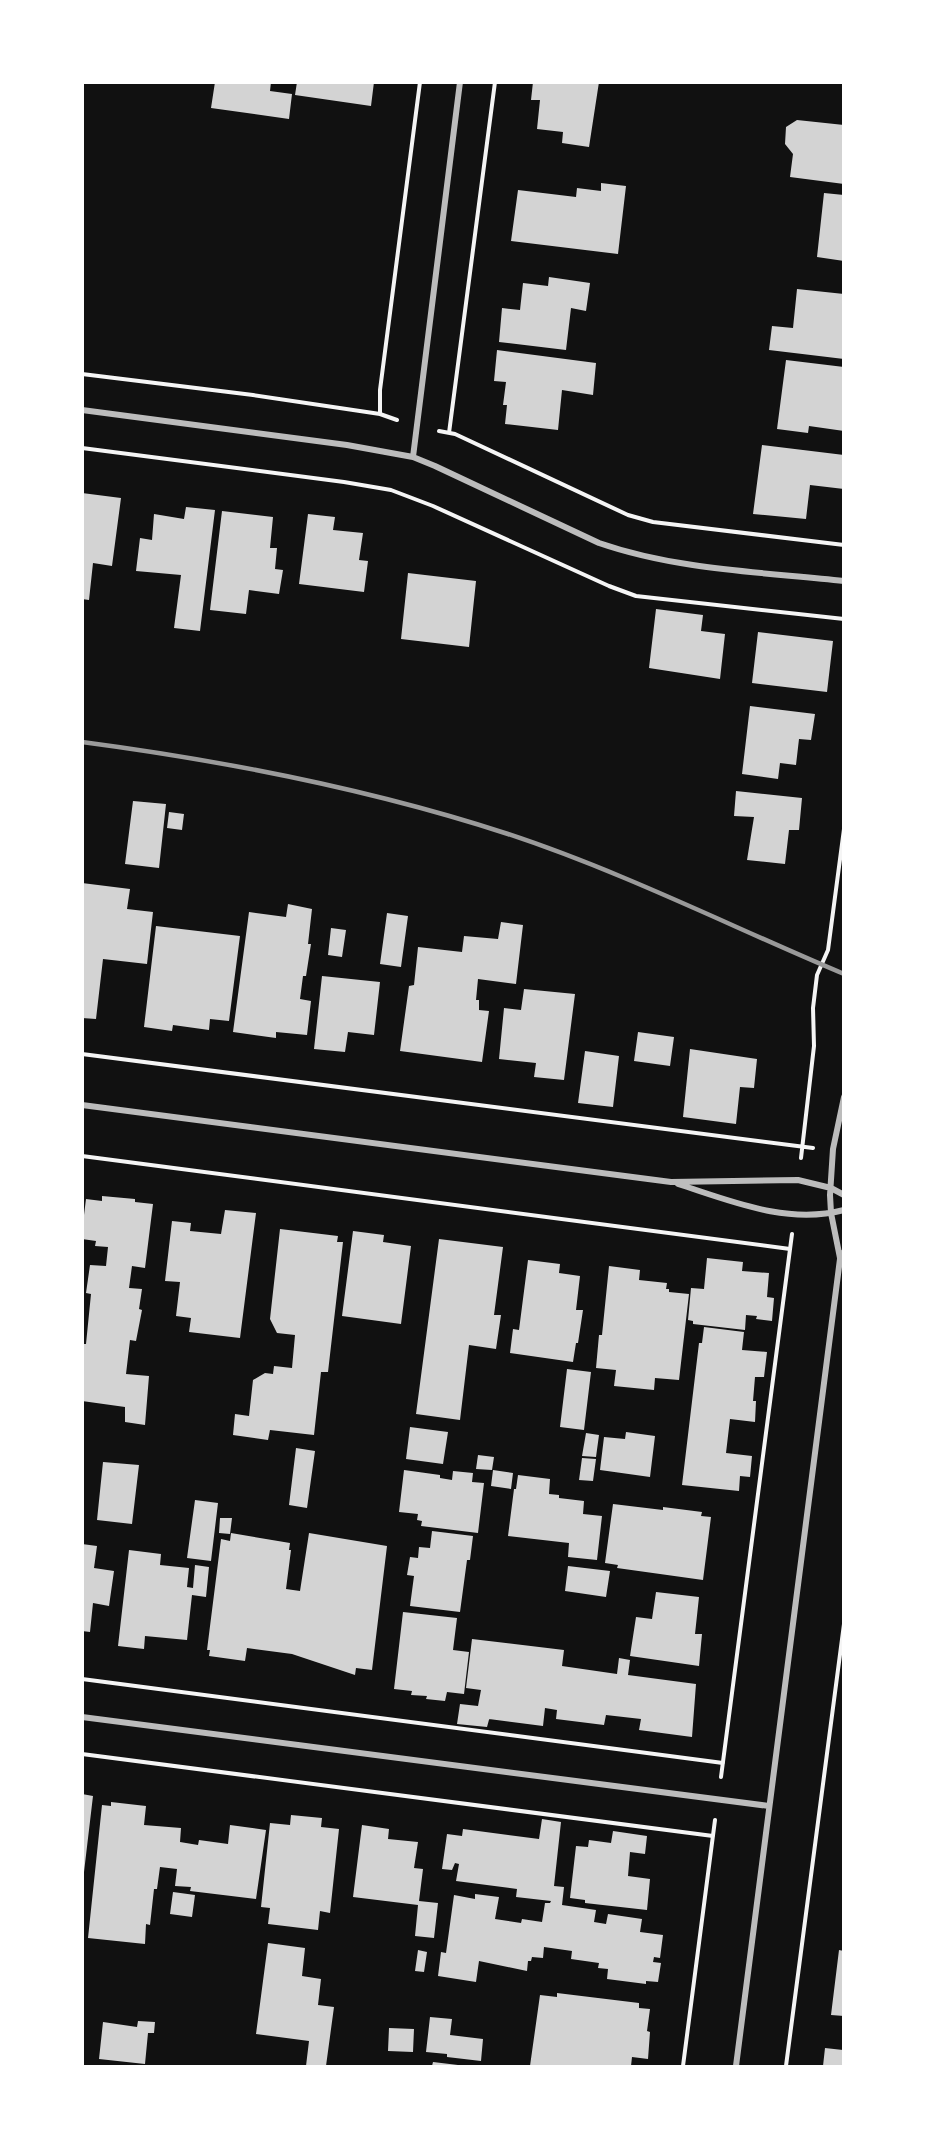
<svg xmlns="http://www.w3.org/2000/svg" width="926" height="2149" viewBox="0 0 926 2149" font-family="'Source Serif 4',serif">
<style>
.building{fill:#d3d3d3}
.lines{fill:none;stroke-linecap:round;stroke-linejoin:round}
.path{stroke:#f5f5f5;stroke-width:4}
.minor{stroke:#bcbcbc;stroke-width:6}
.rail{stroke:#9a9a9a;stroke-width:4.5}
</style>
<rect width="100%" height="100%" fill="#111"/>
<path class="building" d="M215 82H271L270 91 292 94 289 119 211 108Z
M297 82H374L371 106 295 95Z
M533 82H599L589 147 562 143 563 132 537 129 540 100H531Z
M797 120 844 125V184L790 177 793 154 785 144 786 127Z
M601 183 626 186 618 254 511 241 518 190 576 197 577 188 601 191Z
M824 193 844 195V261L817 257Z
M549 277 590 283 586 311 571 308 566 350 499 342 502 308 520 310 523 283 548 286Z
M797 289 844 294V359L769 350 772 326 793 328Z
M497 350 596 363 593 395 562 390 558 430 505 424 507 405H503L506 382 494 381Z
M786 360 844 367V431L809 426 808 433 777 429Z
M762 445 844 455V489L810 485 806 519 753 514Z
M82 493 121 498 112 566 93 563 89 600 82 599Z
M186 507 215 510 200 631 174 628 181 575 136 571 140 538 152 540 154 514 184 519Z
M222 511 273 517 270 548H277L275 569 283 570 279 594 249 590 246 614 210 610Z
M308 514 335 517 333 530 363 533 359 560 368 561 364 592 299 584Z
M408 573 476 581 469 647 401 639Z
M656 609 703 615 701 631 725 634 720 679 649 668Z
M758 632 833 641 827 692 752 683Z
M750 706 815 714 811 740 799 739 796 765 780 763 778 779 742 774Z
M736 791 802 798 799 830H789L785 864 747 860 754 817 734 816Z
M133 801 166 804 159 868 125 864Z
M169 812 184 814 182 830 167 828Z
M82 883 130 889 127 909 153 912 147 964 103 959 96 1019 82 1018Z
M288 904 312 909 308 944H311L306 976H303L300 999 311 1001 307 1035 276 1032V1038L233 1032 249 912 286 917Z
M387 913 408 916 401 967 380 964Z
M501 922 523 925 516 984 478 979 476 1000H479V1010L489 1011 482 1062 400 1051 409 986 414 985 418 947 462 952 464 936 498 939Z
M156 926 240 936 229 1021 210 1019 209 1030 173 1025 172 1031 144 1027Z
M331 928 346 930 342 957 328 955Z
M322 976 380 982 374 1035 348 1032 345 1052 314 1049Z
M524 989 575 994 564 1080 534 1077 536 1063 499 1059 504 1008 521 1010Z
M638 1032 674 1037 670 1066 634 1061Z
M690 1049 757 1059 754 1088 740 1087 736 1124 683 1117Z
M585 1051 619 1056 613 1107 578 1103Z
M102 1196 135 1199V1202L153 1204 145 1268 132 1266 129 1288 142 1289 139 1309 142 1310 136 1341 130 1340 126 1374 149 1376 145 1425 125 1422V1407L82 1401V1344H86L91 1294 86 1293 90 1265 106 1266 108 1247 95 1246 96 1241 82 1239V1231L86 1199 102 1201Z
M225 1210 256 1213 240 1338 189 1332 191 1318 176 1316 180 1282 165 1281 172 1221 191 1223 190 1231 221 1234Z
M280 1229 338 1236 337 1242H343L328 1372H321L314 1435 270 1430 268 1440 233 1435 235 1414 249 1416 253 1380 265 1373 273 1374 274 1366 292 1368 295 1335 277 1333 270 1319Z
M353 1231 384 1235 383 1242 411 1246 401 1324 342 1316Z
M439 1239 503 1247 494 1315H501L496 1349 469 1345 460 1420 416 1414Z
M707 1258 743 1262 742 1271 769 1273 767 1297 774 1298 772 1321 756 1319 757 1316 746 1315 745 1330 693 1324V1321L688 1320 691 1288 704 1289Z
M528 1260 560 1264 559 1273 580 1276 576 1310H583L578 1343H576L573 1362 510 1353 513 1329 519 1330Z
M609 1266 640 1270 639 1280 667 1283 666 1289H669V1292L689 1294 679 1380 655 1378 654 1390 614 1386 616 1370 596 1368 599 1335H602Z
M704 1327 744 1332 742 1350 767 1352 764 1377H755L753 1401H756L755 1422 730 1419 726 1453 752 1456 750 1477 740 1476 739 1491 682 1485 699 1343H702Z
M567 1369 591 1372 584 1430 560 1427Z
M410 1427 448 1432 443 1464 406 1459Z
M626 1432 655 1436 650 1477 600 1470 604 1437 625 1439Z
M586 1433 599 1435 596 1457 582 1456Z
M296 1448 315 1451 307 1508 289 1505Z
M478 1455 494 1457 492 1470 476 1469Z
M582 1458 596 1459 593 1481 579 1480Z
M103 1462 139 1465 132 1524 97 1520Z
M404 1470 440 1475V1478L452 1480 453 1471 473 1473 472 1482 484 1483 478 1533 421 1526 422 1521 417 1520 418 1514 399 1512Z
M493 1470 513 1473 511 1489 491 1486Z
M518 1475 550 1479 549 1494 559 1495V1498L584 1501 583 1514 602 1516 597 1560 568 1557 569 1543 508 1536 514 1489H516Z
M195 1500 218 1503 211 1561 187 1558Z
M613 1504 663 1510V1507L702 1512 701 1516 711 1517 703 1580 617 1568 618 1565 605 1563Z
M220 1518H232L230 1534 219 1533Z
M432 1531 473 1536 470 1560H467L460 1612 410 1606 414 1576 407 1575 410 1557 418 1558 419 1547 430 1548Z
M231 1533 290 1543 289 1550H291L286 1589 300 1591 309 1533 387 1546 372 1670 356 1668 355 1675 292 1654 247 1648 245 1661 209 1656 210 1650H207L221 1539 230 1541Z
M82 1544 97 1546 94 1568 114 1571 109 1606 93 1603 90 1632 82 1631Z
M129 1550 161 1554 160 1565 189 1568 187 1587 193 1588 195 1565 209 1567 206 1597 192 1595 187 1640 145 1636 144 1649 118 1646Z
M568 1566 610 1571 606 1597 565 1591Z
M656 1592 699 1597 695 1634H702L699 1666 630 1656 636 1617 652 1619Z
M403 1612 457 1618 453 1650 469 1652 464 1694 447 1692 445 1701 426 1699 427 1696 411 1695 412 1691 394 1689Z
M472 1639 564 1650 562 1666 617 1674 619 1658 630 1660 628 1675 696 1684 692 1737 639 1730 641 1719 606 1715 604 1725 556 1719 557 1710 545 1708 543 1726 489 1719 490 1716 487 1727 457 1724 460 1704 478 1706 481 1690 466 1688Z
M82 1794 93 1796 84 1872H82Z
M111 1802 146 1806 144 1825 181 1828 180 1842 198 1845 199 1840 228 1844 230 1825 266 1830 256 1899 190 1891 191 1887 175 1886 177 1869 160 1867 157 1889H154L150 1925 146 1924 145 1944 88 1938 102 1805 111 1806Z
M291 1815 322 1818 321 1827 339 1829 330 1913 320 1911 318 1930 268 1924 270 1908 261 1907 270 1823 290 1825Z
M542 1819 561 1822 554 1886 564 1887 562 1905 596 1910 594 1922 606 1924 608 1914 642 1919 640 1932 663 1935 660 1958 654 1957 653 1962 661 1963 658 1982 646 1981V1984L607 1979 608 1969 598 1968 599 1963 571 1959 572 1951 544 1947 543 1958 532 1957 531 1961H528L527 1971 479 1961 476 1982 438 1976 441 1952 446 1953 454 1895 475 1899V1894L499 1897 495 1919 521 1923 522 1919 542 1922 545 1903H550L551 1901 516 1897 517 1889 456 1881 459 1864 455 1863 452 1870 442 1869 447 1834 462 1836 463 1829 539 1839Z
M362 1825 389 1829 388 1839 418 1842 414 1868 423 1869 419 1901 438 1903 434 1938 415 1936 418 1905 353 1897Z
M613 1831 647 1836 645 1854 630 1852 628 1876 650 1879 647 1910 585 1903V1900L570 1898 576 1846 588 1847 589 1840 611 1843Z
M173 1892 195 1895 192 1917 170 1914Z
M268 1943 305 1948 302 1976 321 1979 318 2005 334 2007 326 2066H306L309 2041 256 2034Z
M418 1950 427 1952 424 1972 415 1971Z
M839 1950 844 1951V2016L831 2015Z
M557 1993 639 2003V2008L650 2009 647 2031 650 2032 648 2059 632 2057 631 2066H530L540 1995 557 1997Z
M430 2017 452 2019 450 2035 483 2039 481 2061 447 2057V2054L426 2052Z
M138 2021 155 2022 154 2033H148L145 2064 99 2059 103 2022 137 2027Z
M389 2028 414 2029 413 2052 388 2051Z
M825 2048 843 2050 844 2066H823Z
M433 2062 458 2065V2066H432Z"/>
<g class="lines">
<path class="path" d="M82 374 253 395 380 414 397 420
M380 414V390L420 82
M439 431 455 434 628 515 653 522 844 545
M449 433 495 82
M82 448 344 482 391 490 433 506 609 586 636 596 844 619
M82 1054 813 1148
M82 1156 790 1249
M801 1158 814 1046 813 1008 817 975 828 950 844 829
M82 1679 723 1763
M82 1754 713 1836
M721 1777 792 1234
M683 2066 715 1820
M786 2066 844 1624"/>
<path class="minor" d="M82 410 347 445 413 457 435 466 599 543C677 570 762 572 844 581
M413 457 460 82
M82 1105 671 1182 798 1180 831 1188 844 1195
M678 1184C731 1201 787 1225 844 1210
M840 1258 831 1213 830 1195 833 1149 844 1097
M82 1717 769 1806
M736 2066 840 1259 844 1252"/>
<path class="rail" d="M82 742C226 761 370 789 508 834 623 872 732 927 844 974"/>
</g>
<rect width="926" height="2149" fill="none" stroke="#ffffff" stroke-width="168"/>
</svg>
